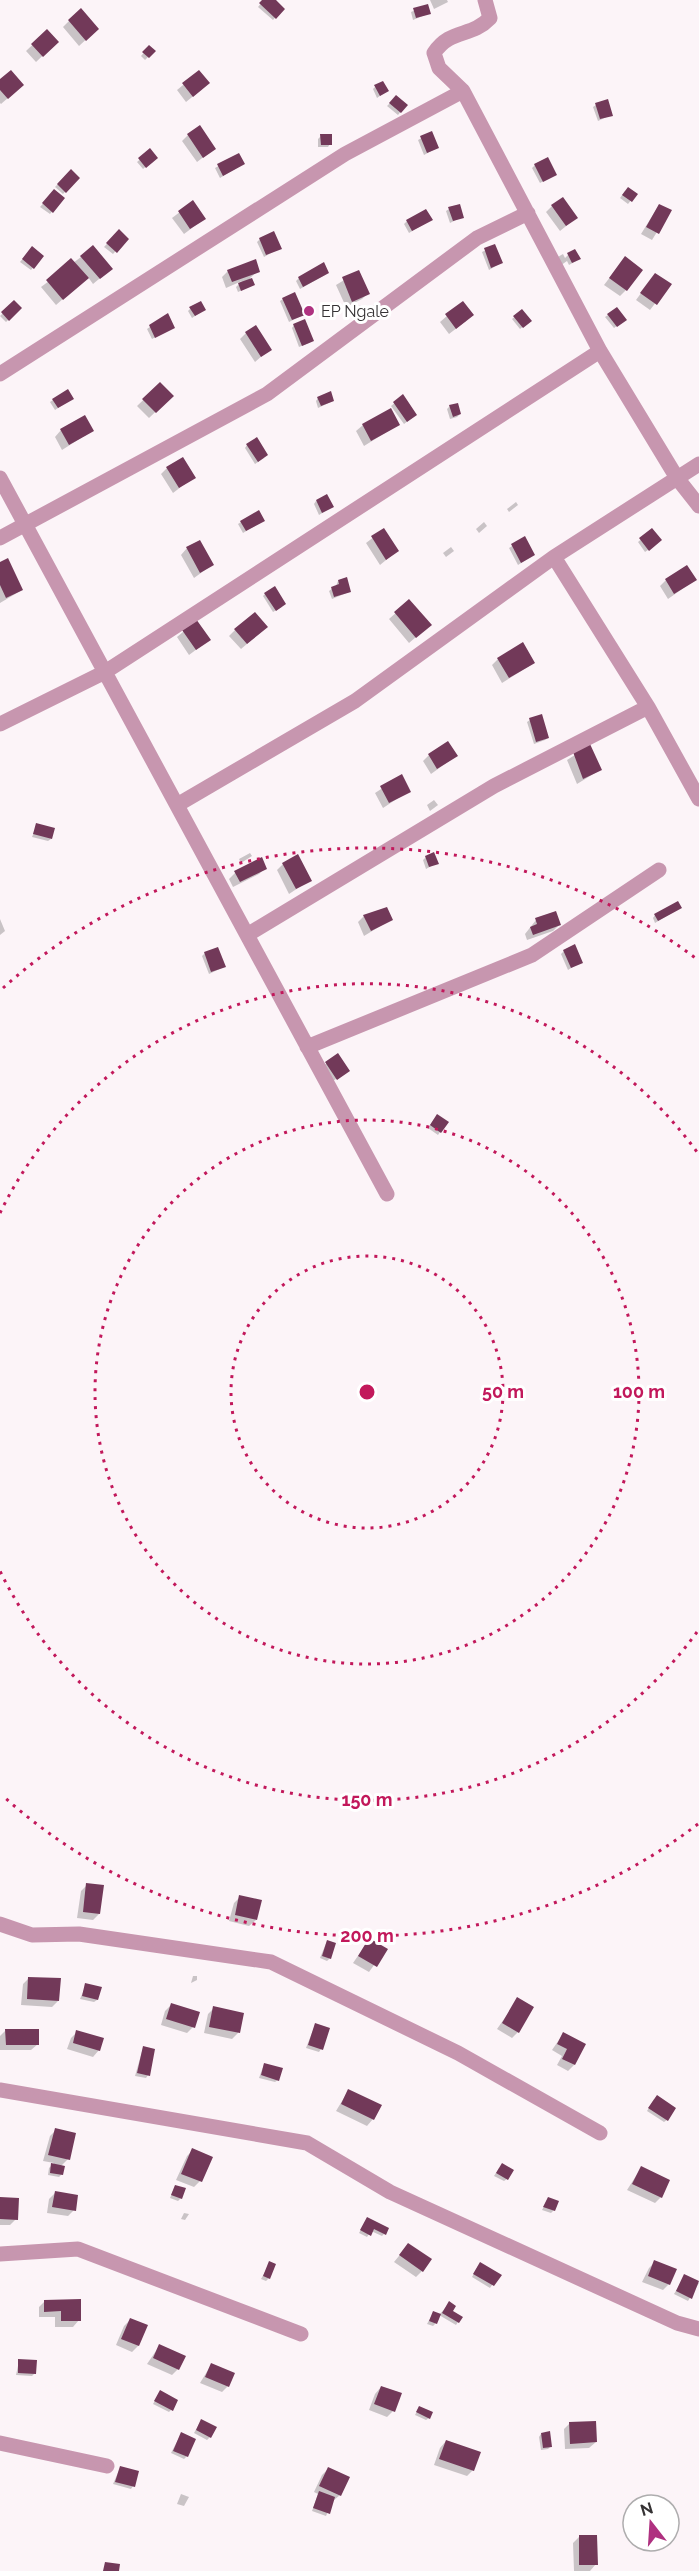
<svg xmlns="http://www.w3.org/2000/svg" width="699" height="2571" viewBox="0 0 699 2571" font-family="Raleway,sans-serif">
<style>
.shadow{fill:#0003}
.building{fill:#723959}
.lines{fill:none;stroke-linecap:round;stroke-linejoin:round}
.minor{stroke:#c796af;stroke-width:15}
.ring{fill:none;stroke:#c2185b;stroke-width:3;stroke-dasharray:3 6}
.poi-dot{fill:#af3180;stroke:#fff;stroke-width:2}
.labels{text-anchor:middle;stroke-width:6;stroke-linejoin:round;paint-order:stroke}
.poi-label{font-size:16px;fill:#353234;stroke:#fff;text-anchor:start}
.centre{fill:#c2185b;stroke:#fff;stroke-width:3}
.ring-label{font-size:18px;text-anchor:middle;font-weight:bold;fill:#c2185b;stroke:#fff;stroke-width:6;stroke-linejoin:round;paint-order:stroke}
</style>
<rect width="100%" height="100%" fill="#fcf4f8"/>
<path class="shadow" d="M264 0H274L283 9 273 20 258 7Z
M430 0H447L448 2 434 9Z
M427 5 430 13 413 20 411 12Z
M80 10 91 35 79 46 63 27Z
M47 31 57 42 36 62 26 51Z
M149 47 154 51 145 60 141 56Z
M199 72 202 89 186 102 177 90Z
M0 81 16 91 1 104 0 103Z
M375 87 387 91 377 98 373 89Z
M396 97 406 105 398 115 387 106Z
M596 105 611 115 598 121 593 107Z
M431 133 437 148 424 155 418 140Z
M188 135 214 149 197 162 182 141Z
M321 136 330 144 328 147H318V139Z
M150 151 156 158 143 169 137 162Z
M238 155 243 164 220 178 215 168Z
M535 165 555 175 540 183 532 168Z
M71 171 78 178 63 194 55 187Z
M54 191 63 198 50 214 40 207Z
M625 191 636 194 628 204 620 198Z
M193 202 204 219 184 234 172 218Z
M659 205 670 211 652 240 641 234Z
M552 206 576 218 560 231 546 212Z
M449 209 462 217 450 223 446 211Z
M431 220 409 233 404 224 407 221Z
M119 231 127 239 113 254 104 247Z
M260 239 280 248 264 257 257 242Z
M494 246 501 263 489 270 482 252Z
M32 248 42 257 31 270 20 262Z
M563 254 565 258 568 255 576 261 569 265 567 261 557 268 556 258Z
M81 257 105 274 93 284 88 277 56 305 41 287Z
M620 264 626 290 620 296 604 285Z
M228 271H258L250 278 253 285 238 292 236 287 242 281 226 288 222 277Z
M359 271 368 293 362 299 346 307 336 285Z
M655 274 670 284 650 310 636 300Z
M325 275 300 289 296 281 299 278Z
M283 299 303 315 289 322 280 301Z
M14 302 20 308 6 322 0 316Z
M462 303 466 321 449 334 440 322Z
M190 309 201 312 192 318 188 311Z
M352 310 362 314 352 319 349 312Z
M522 311 530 321 520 329 512 319Z
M167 315 173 328 152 339 147 329Z
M608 315 622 322 614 328 605 317Z
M294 325 312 341 309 343 299 347 292 328Z
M246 333 270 349 255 362 240 339Z
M160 384 172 396 149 418 137 406Z
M403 396 413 417 404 424 391 406Z
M318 398 333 401 318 408 316 401Z
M53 400 69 401 55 410 50 402Z
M450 406 460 414 457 417 450 419 447 409Z
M363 425H398L364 446 356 431Z
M61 430 92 431 62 450 55 437Z
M247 445 264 458 255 464 245 448Z
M167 468 194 477 173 493 161 474Z
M316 501 332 507 319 515 314 504Z
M516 502 518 505 509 512 507 509Z
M241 522 260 523 243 533 238 524Z
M484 522 487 526 479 533 476 529Z
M383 530 397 551 380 565 366 543Z
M652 530 658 543 645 552 638 542Z
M525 538 531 557 518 565 509 548Z
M451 547 454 551 446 557 443 553Z
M187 548 212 565 194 578 181 555Z
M0 564 22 590 0 603Z
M666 580H695L668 599 660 586Z
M338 581 349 592 332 599 329 591 336 586Z
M265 594 282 607 273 612 263 596Z
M409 601 423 631 409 643 389 619Z
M196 621 209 640 189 655 177 637Z
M235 630 260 633 241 649 229 636Z
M498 659 534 663 502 683 492 665Z
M530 720 548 738 545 740 534 744 527 722Z
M589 746 600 770 577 784 567 760Z
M429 755 456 756 431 774 423 761Z
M401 776 409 791 383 808 375 793Z
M434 800 438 805 430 811 427 805Z
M37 825 51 839 48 841 32 837Z
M250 853 252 856 241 863 239 859Z
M426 857 437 863 426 869 423 860Z
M283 864 310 880 289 894 277 870Z
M265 868 259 874 233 887 229 879 235 873Z
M680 908 655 923 653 918 655 915Z
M555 913 559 925 553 931 527 940 525 934 536 920Z
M364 916 392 919 364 936 358 922Z
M0 919 5 931 0 935Z
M564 951 581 962 568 970 561 954Z
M205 953 224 967 209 974 202 956Z
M338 1055 345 1073 333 1081 323 1066Z
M434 1119 440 1132 438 1135 428 1128Z
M87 1885 99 1914 93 1920 77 1918 81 1891Z
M240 1897 256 1920 249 1926 229 1921 234 1903Z
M369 1940 385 1950 369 1972 353 1963Z
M327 1941 330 1958 327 1961 320 1958Z
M193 1976H197V1980L191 1983Z
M29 1978 58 2001 52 2007 21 2005 23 1984Z
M86 1985 97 2000 94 2002 80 1999Z
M518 1999V2032L512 2038 497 2029Z
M171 2005 193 2027 187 2033 161 2025 165 2011Z
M214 2008 243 2014 238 2033 232 2039 204 2033 208 2014Z
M315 2025 321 2049 319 2052 306 2048Z
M6 2030 38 2044 31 2050H0V2036Z
M77 2032 99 2050 93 2057 67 2049 71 2038Z
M563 2034 574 2065 568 2071 557 2065 562 2056 552 2050Z
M143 2048 148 2075 146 2078 135 2076Z
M264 2064 278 2080 275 2082 259 2078Z
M348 2091 373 2119 367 2126 336 2111Z
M654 2099 667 2120 664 2122 647 2111Z
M56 2130 68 2159 61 2166 62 2174 59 2177 48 2175 49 2168 54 2163 43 2161 50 2136Z
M193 2150 200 2181 194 2187 176 2180 187 2156Z
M499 2168 507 2179 504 2181 494 2176Z
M641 2168 661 2197 655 2203 627 2190Z
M175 2186 181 2198 178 2201 170 2198Z
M56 2192 74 2210 68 2216 47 2213 49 2199Z
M0 2199 16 2219 10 2225H0Z
M548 2199 554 2210 551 2213 542 2210Z
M184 2213 189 2214 185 2220 181 2219Z
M365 2222 384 2234 382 2236 371 2231 367 2237 359 2233Z
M408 2245 422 2271 416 2277 394 2262Z
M655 2262 669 2284 663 2290 642 2282 649 2268Z
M270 2263 269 2278 266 2281 261 2279Z
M478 2266 499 2275 490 2288 472 2277Z
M685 2276 699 2283 688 2301 674 2294Z
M45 2301 79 2320 73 2327H55V2317H39V2307Z
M447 2306 458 2322 456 2325 439 2315Z
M433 2313 436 2323 433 2326 427 2324Z
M130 2320 146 2326 138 2346 132 2352 116 2345 124 2326Z
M160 2345 178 2369 172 2375 147 2364Z
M19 2361 35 2373 32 2376 16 2375Z
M211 2365 228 2386 222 2392 200 2383Z
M381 2387 393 2411 387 2417 369 2410 375 2394Z
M158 2395 171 2410 169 2412 153 2404Z
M419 2407 429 2418 426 2420 415 2415Z
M570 2423 596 2442 589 2448 565 2449 564 2429Z
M199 2424 210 2437 207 2440 194 2433Z
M181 2434 187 2456 184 2459 171 2453Z
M541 2434 551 2446 548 2449 541 2450 539 2437Z
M446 2441 473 2470 467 2476 434 2465 440 2448Z
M120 2468 133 2486 131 2489 113 2484Z
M328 2469 340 2495 333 2501 326 2516 312 2511 318 2494 314 2492 322 2475Z
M181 2494 189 2497 184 2506 177 2504Z
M579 2537 596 2564 590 2571H574L573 2543Z"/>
<path class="building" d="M262 0H276L285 9 276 19 259 3Z
M428 4 431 14 416 18 413 8Z
M81 8 99 29 86 41 68 20Z
M47 29 59 42 43 57 31 44Z
M149 45 156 51 149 58 142 52Z
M11 70 24 85 8 99 0 90V79Z
M199 70 210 83 193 97 182 83Z
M383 81 389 91 380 96 374 85Z
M396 95 408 105 401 113 389 103Z
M608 99 613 116 600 119 595 103Z
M200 125 216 149 203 158 187 134Z
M432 131 439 148 427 153 420 136Z
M320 134H332V145H321Z
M150 148 158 158 146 168 138 158Z
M239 153 245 164 223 176 217 164Z
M548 157 557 175 543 182 534 164Z
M71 169 80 178 66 193 57 184Z
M628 187 638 194 632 202 622 195Z
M54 189 65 198 53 213 42 203Z
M563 197 578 218 566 226 551 205Z
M193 200 206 219 190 229 178 211Z
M460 204 464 218 453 221 448 207Z
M659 204 672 210 659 234 646 227Z
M426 209 433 220 412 231 406 220Z
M119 229 129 239 117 253 106 243Z
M274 231 282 249 266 255 259 238Z
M495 244 503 263 491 268 484 248Z
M93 245 113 269 100 279 80 256Z
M32 246 44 256 34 269 22 259Z
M575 249 581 259 572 263 567 253Z
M625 256 643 270 627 291 609 278Z
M71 258 89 278 63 300 46 280Z
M256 259 260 272 232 282 227 270Z
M324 262 329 273 303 287 298 277Z
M359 270 370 294 352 302 342 277Z
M655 273 672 284 657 305 640 293Z
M252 278 255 285 241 291 238 283Z
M295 292 305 315 292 320 282 298Z
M14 300 22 308 9 321 1 312Z
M201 301 206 310 195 316 189 307Z
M463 301 474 315 456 329 445 314Z
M361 305 364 314 354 318 351 309Z
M617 307 627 320 617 327 607 314Z
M522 309 532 321 523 328 513 316Z
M168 313 175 328 155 338 149 325Z
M305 319 314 341 302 346 293 324Z
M256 325 272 350 261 357 245 332Z
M160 382 174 396 156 413 142 399Z
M68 389 74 399 58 408 52 399Z
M331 391 334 401 321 406 317 397Z
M403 394 417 415 407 422 393 402Z
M458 403 461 414 453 417 449 405Z
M391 408 400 425 371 441 362 424Z
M85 415 94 431 69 445 60 429Z
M257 437 268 455 258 462 246 444Z
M183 457 196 478 179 488 166 467Z
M327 494 334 507 322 513 316 500Z
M259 510 265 521 246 531 240 521Z
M384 528 399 551 386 560 371 536Z
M652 528 662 540 649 551 639 538Z
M525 536 535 555 521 563 511 544Z
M200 540 214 565 200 573 186 547Z
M8 558 23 590 6 598 0 585V562Z
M687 565 697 580 674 594 665 579Z
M347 577 351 592 334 597 331 587 339 584 338 580Z
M275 586 286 604 276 611 264 593Z
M409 599 432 625 416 638 394 612Z
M255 612 268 627 247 644 234 629Z
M196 619 211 640 196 650 182 630Z
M523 642 535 663 509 678 497 658Z
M542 714 549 738 536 742 529 718Z
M448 741 458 756 437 769 428 754Z
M590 744 602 770 583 779 573 752Z
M402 774 411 792 389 803 380 786Z
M36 823 55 828 52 839 33 834Z
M434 852 439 864 429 867 425 856Z
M298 854 312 881 296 889 282 863Z
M262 857 267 869 240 882 234 871Z
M678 901 682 908 658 921 654 914Z
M387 907 393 920 371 931 363 915Z
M556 911 561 925 533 935 530 927 537 924 535 918Z
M575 944 583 963 571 968 563 950Z
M218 947 226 967 211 972 204 952Z
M338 1053 350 1071 337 1080 325 1062Z
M437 1114 449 1122 441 1133 430 1125Z
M86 1883 104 1885 100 1914 83 1912Z
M239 1895 262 1900 257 1920 235 1915Z
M369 1938 388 1949 377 1967 358 1956Z
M327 1940 336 1943 331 1959 322 1956Z
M28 1977 61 1978 59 2001 27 1999Z
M85 1983 102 1987 98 2000 82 1996Z
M517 1997 534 2007 519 2033 502 2023Z
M171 2003 200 2012 195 2028 166 2019Z
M213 2006 244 2013 240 2033 209 2027Z
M315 2023 330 2028 323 2050 308 2045Z
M5 2029H39V2045H6Z
M76 2030 104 2038 100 2051 73 2043Z
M563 2032 586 2044 575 2065 562 2059 567 2049 557 2044Z
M143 2046 155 2049 150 2076 137 2073Z
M264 2063 283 2068 279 2081 261 2075Z
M348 2089 382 2105 374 2120 341 2104Z
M657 2095 676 2108 668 2121 648 2108Z
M55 2128 76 2133 70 2160 48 2155Z
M192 2148 213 2157 202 2182 181 2174Z
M51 2163 65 2166 63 2175 50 2173Z
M502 2163 514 2170 508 2180 496 2173Z
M641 2166 670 2180 662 2198 632 2184Z
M175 2185 186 2188 182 2199 171 2195Z
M55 2191 78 2195 76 2211 52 2207Z
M0 2197 19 2198 18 2220 0 2219Z
M548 2197 559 2201 555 2211 543 2207Z
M367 2217 389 2228 386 2235 374 2229 371 2236 360 2230Z
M408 2243 432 2259 423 2272 399 2255Z
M654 2260 677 2269 670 2285 648 2276Z
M269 2261 276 2264 270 2279 263 2276Z
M480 2262 502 2275 494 2286 473 2274Z
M684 2274 699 2281 692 2299 676 2291Z
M81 2299V2321H61V2311L44 2312V2300Z
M449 2301 456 2306 453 2311 463 2317 459 2323 442 2313Z
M433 2311 441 2314 437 2324 429 2321Z
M130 2318 148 2325 139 2346 121 2339Z
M159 2344 186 2356 179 2370 153 2358Z
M18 2359 37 2360 36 2374 18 2373Z
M211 2363 235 2373 229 2387 205 2377Z
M381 2386 402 2393 395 2412 374 2404Z
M160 2390 178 2400 173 2411 154 2401Z
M419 2406 433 2412 430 2419 416 2412Z
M201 2419 217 2427 211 2438 196 2430Z
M596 2421 597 2442 570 2444 569 2422Z
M550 2431 552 2447 543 2448 541 2433Z
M181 2432 196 2439 188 2457 173 2451Z
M446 2440 481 2452 474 2471 439 2459Z
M120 2466 139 2471 135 2487 115 2482Z
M328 2467 350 2477 341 2496 319 2486Z
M319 2491 335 2497 330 2514 313 2508Z
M579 2535H597L598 2565H579Z
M105 2562 120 2564 119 2571H103Z"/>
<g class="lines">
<path class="minor" d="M485 0 490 18C471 38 451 28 434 53L439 68 463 91 600 351 677 478 699 506
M0 374 345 154 463 91
M0 478 387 1194
M0 538 267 394 477 238 528 213
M554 557 648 707 699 799
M0 724 105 672 600 351
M177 805 355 701 554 557 699 464
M247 935 494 786 648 707
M307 1047 532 955 659 870
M0 1924 32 1935 79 1934 271 1962 458 2053 600 2133
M0 2090 307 2143 390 2192 677 2323 699 2329
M0 2254 78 2249 301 2334
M0 2443 107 2466"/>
</g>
<g class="ring">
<circle cx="367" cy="1392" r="136"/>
<circle cx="367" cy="1392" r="272"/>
<path d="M697 1632A408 408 0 0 1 0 1571M0 1213A408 408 0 0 1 697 1152"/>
<path d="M698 1824A544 544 0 0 1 3 1796M3 988A544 544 0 0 1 698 960"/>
</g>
<circle class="poi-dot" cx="309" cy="311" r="6"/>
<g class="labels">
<g class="poi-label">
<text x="321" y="317">EP Ngale</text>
</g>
</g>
<circle cx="367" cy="1392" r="9" class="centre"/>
<g class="ring-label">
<text x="503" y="1398">50 m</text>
<text x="639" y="1398">100 m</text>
<text x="367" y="1806">150 m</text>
<text x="367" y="1942">200 m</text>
</g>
<g transform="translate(651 2523) rotate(343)"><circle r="28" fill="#ffffff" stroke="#aeadae" stroke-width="1.5"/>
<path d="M0-4.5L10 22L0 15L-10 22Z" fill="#af3180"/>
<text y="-9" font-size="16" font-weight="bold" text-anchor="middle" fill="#353234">N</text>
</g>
</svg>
